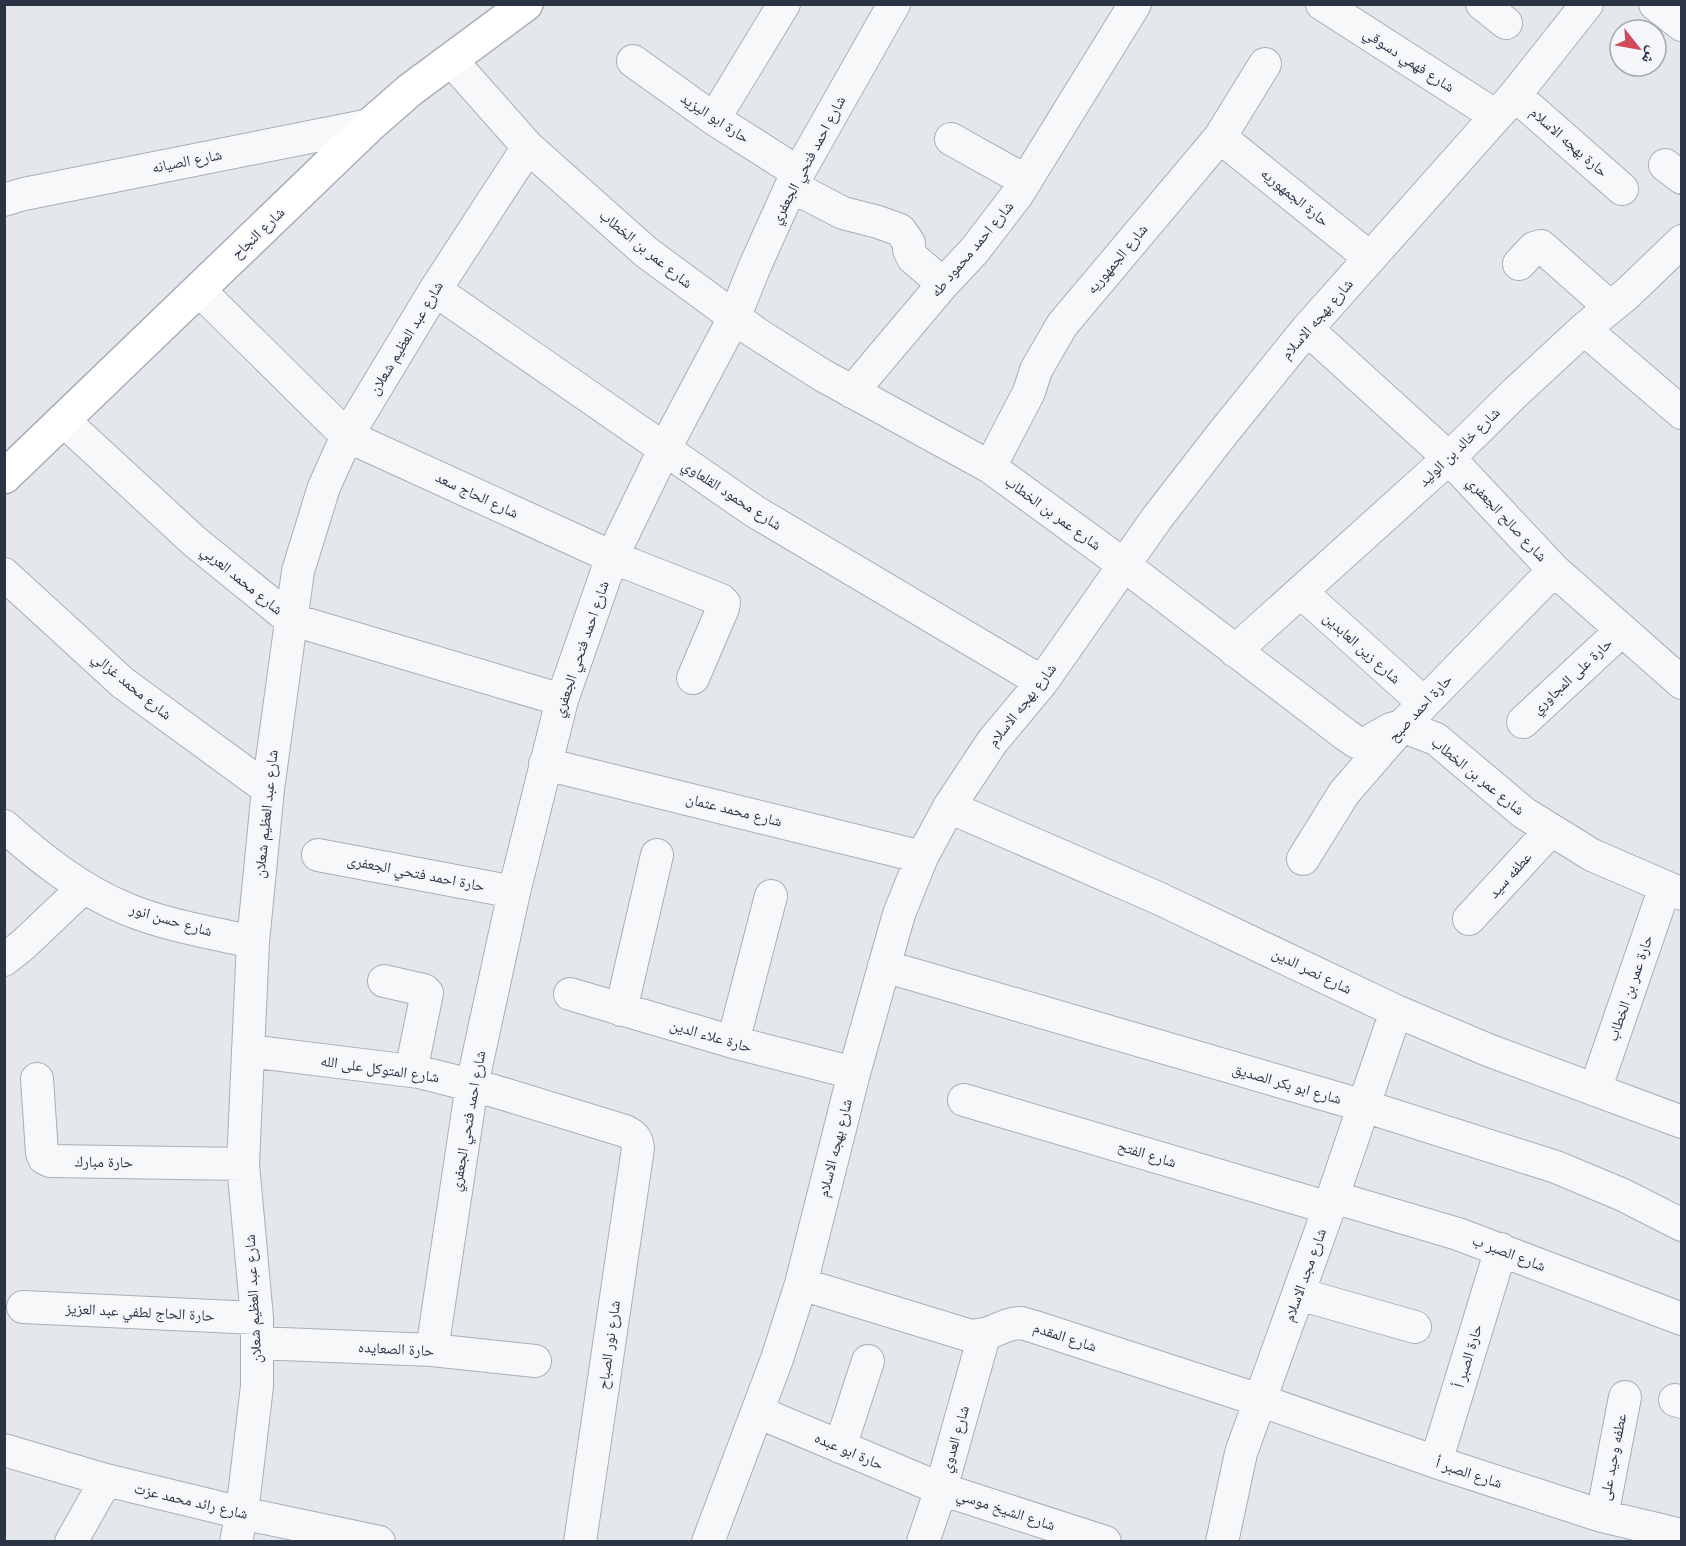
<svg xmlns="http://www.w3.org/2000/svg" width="1686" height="1546" viewBox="0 0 1686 1546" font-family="'DM Sans','Noto Naskh Arabic',sans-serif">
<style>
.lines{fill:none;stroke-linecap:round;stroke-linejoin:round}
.street-casing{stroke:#a9aeb7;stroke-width:34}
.secondary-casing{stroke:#a9aeb7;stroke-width:36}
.street{stroke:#f7f8fa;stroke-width:32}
.secondary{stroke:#fff;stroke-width:33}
.labels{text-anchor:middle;stroke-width:4.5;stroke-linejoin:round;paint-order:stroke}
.street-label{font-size:15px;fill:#2b3445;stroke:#f4f6f9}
</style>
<rect width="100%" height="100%" fill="#e4e7ec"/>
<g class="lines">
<g class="street-casing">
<path id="street" d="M1322 4 1496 116
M1482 4 1506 23
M1655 4 1682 25
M451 60 528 147 646 252 756 333 822 375 990 467 1124 565 1346 735 1356 742 1366 743 1391 729 1402 726 1436 739 1524 813 1592 855 1682 894
M633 61 714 119 799 173
M1515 95 1622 189
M714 119 784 4
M1220 137 1370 258
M951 139 1026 181
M1665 165 1682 178
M791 186 843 213 878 222 900 230 909 243V250L913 258 943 284
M4 200 24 194 370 125
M1519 264 1534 248 1541 246 1610 307
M199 290 347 436 612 557 721 600 724 603 723 608 693 678
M435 290 754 511 1042 682
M1307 329 1449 458 1554 570 1682 683
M1584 329 1682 413
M852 392 943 284 974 251 1017 195 1135 4
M64 421 194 541 290 619 562 700
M990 467 1029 392 1036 370 1062 325 1220 137 1265 64
M4 574 123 683 268 789
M1301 592 1424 703
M1235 651 1449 458 1516 392 1584 329 1628 293 1682 241
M1523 722 1621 631
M545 764 922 857
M949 807 1158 898 1396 1011 1488 1050 1682 1122
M4 826C42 860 82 891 129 910 169 926 212 933 253 942
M318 855 514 892
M1303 859 1344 793 1402 726 1554 570
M1469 919 1551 830
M4 960 24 944 83 888
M884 966 1364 1106 1556 1167 1623 1195 1682 1225
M384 981 424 990 427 993 411 1071
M570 994 733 1042 854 1073
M621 1010 657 855
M733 1042 771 896
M248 1051 419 1072 494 1091 625 1131C633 1135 637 1138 638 1148L580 1542
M37 1079 42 1153 44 1158 50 1161 243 1164
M1595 1090 1665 887
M964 1100 1329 1208
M1333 1197 1458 1234 1682 1319
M801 1284 968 1335C991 1338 1001 1323 1021 1323 1025 1324 1031 1326 1035 1327L1259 1400 1436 1462 1602 1516 1682 1535
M1299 1294 1415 1327
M23 1307 257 1318
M257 1343 432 1350 535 1361
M432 1350 472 1085 514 892 562 700 612 557 664 450 734 318 755 266 791 186 894 4
M1675 1400 1682 1402
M758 1412 941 1489 1105 1542
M840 1447 868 1361
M4 1450 106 1480 242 1513 379 1542
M1436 1462 1501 1249
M1602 1516 1625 1397
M71 1542 106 1480
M236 1542 242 1513 257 1386V1318L243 1164 253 942 268 789 298 571 324 487 347 436 435 290 528 147
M708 1542 777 1359 801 1284 854 1073 899 914 922 857 949 807 992 742 1042 682 1157 518 1223 433 1307 329 1515 95 1587 4
M923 1542 941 1489 984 1336
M1222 1542 1241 1453 1329 1208 1396 1011"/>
</g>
<g class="secondary-casing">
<path id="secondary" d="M4 477 370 125 410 90 526 4"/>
</g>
<use href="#street" class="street"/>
<use href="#secondary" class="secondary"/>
</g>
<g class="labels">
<g class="street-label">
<text transform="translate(1409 60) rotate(33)" y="5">شارع فهمي دسوقي</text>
<text transform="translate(715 118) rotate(33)" y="5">حارة ابو اليزيد</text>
<text transform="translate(1569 142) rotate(41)" y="5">حارة بهجه الاسلام</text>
<text transform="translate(808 160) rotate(-62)" y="5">شارع احمد فتحي الجعفري</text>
<text transform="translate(187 161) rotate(-11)" y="5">شارع الصيانه</text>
<text transform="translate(1295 197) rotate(39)" y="5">حارة الجمهوريه</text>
<text transform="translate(258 233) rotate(-44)" y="5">شارع النجاح</text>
<text transform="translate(646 249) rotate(39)" y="5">شارع عمر بن الخطاب</text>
<text transform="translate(972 249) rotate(-50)" y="5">شارع احمد محمود طه</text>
<text transform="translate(1117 259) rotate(-50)" y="5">شارع الجمهوريه</text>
<text transform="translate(1317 319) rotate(-49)" y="5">شارع بهجه الاسلام</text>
<text transform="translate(406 338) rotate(-59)" y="5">شارع عبد العظيم شعلان</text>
<text transform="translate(1459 447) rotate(-44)" y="5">شارع خالد بن الوليد</text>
<text transform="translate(477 495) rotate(25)" y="5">شارع الحاج سعد</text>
<text transform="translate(732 495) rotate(33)" y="5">شارع محمود القلعاوي</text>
<text transform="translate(1053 513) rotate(36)" y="5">شارع عمر بن الخطاب</text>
<text transform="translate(1507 519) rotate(47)" y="5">شارع صالح الجعفري</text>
<text transform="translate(242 580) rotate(39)" y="5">شارع محمد العربي</text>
<text transform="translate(1362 648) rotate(42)" y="5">شارع زين العابدين</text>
<text transform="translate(581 649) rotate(-71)" y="5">شارع احمد فتحي الجعفري</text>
<text transform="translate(1572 676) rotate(-43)" y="5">حارة على المجاوري</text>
<text transform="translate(132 686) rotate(39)" y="5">شارع محمد غزالي</text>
<text transform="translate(1022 705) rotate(-52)" y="5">شارع بهجه الاسلام</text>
<text transform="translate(1420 708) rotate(-47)" y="5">حارة احمد صبح</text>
<text transform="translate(1478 776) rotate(39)" y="5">شارع عمر بن الخطاب</text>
<text transform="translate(734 810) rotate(14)" y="5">شارع محمد عثمان</text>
<text transform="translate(266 814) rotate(-84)" y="5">شارع عبد العظيم شعلان</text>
<text transform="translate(416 873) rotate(11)" y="5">حارة احمد فتحي الجعفرى</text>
<text transform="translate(1510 875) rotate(-48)" y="5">عطفه سيد</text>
<text transform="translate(171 920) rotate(16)" y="5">شارع حسن انور</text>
<text transform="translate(1312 971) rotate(26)" y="5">شارع نصر الدين</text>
<text transform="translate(1630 988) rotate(-71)" y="5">حارة عمر بن الخطاب</text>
<text transform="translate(711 1036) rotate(16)" y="5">حارة علاء الدين</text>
<text transform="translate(380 1069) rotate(8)" y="5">شارع المتوكل على الله</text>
<text transform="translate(1287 1084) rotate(16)" y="5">شارع ابو بكر الصديق</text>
<text transform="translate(468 1121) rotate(-80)" y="5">شارع احمد فتحي الجعفري</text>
<text transform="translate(835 1148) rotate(-76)" y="5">شارع بهجه الاسلام</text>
<text transform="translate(1147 1154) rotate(17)" y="5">شارع الفتح</text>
<text transform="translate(104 1162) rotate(1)" y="5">حارة مبارك</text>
<text transform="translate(1509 1253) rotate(21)" y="5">شارع الصبر ب</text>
<text transform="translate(1305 1275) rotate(-70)" y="5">شارع مجد الاسلام</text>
<text transform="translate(253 1299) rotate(-93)" y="5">شارع عبد العظيم شعلان</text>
<text transform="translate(140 1312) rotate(3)" y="5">حارة الحاج لطفي عبد العزيز</text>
<text transform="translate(1065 1337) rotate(18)" y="5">شارع المقدم</text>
<text transform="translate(609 1345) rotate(-82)" y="5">شارع نور الصباح</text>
<text transform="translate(396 1349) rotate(3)" y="5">حارة الصعايده</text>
<text transform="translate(1468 1356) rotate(-73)" y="5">حارة الصبر أ</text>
<text transform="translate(955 1439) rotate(-74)" y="5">شارع العدوي</text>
<text transform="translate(849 1451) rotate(23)" y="5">حارة ابو عبده</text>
<text transform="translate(1613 1457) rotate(-79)" y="5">عطفه وحيد على</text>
<text transform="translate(1469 1473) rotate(18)" y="5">شارع الصبر أ</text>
<text transform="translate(191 1501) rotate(13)" y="5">شارع رائد محمد عزت</text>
<text transform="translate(1006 1510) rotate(18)" y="5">شارع الشيخ موسي</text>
</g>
</g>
<rect width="1686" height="1546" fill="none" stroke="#2b3445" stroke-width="12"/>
<g transform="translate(1638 48) rotate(121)"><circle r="28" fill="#f4f6f9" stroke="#a4a8b1" stroke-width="1.5"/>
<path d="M0-4.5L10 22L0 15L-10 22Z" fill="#d1495b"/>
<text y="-9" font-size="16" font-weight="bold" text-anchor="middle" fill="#2b3445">ش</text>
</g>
</svg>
